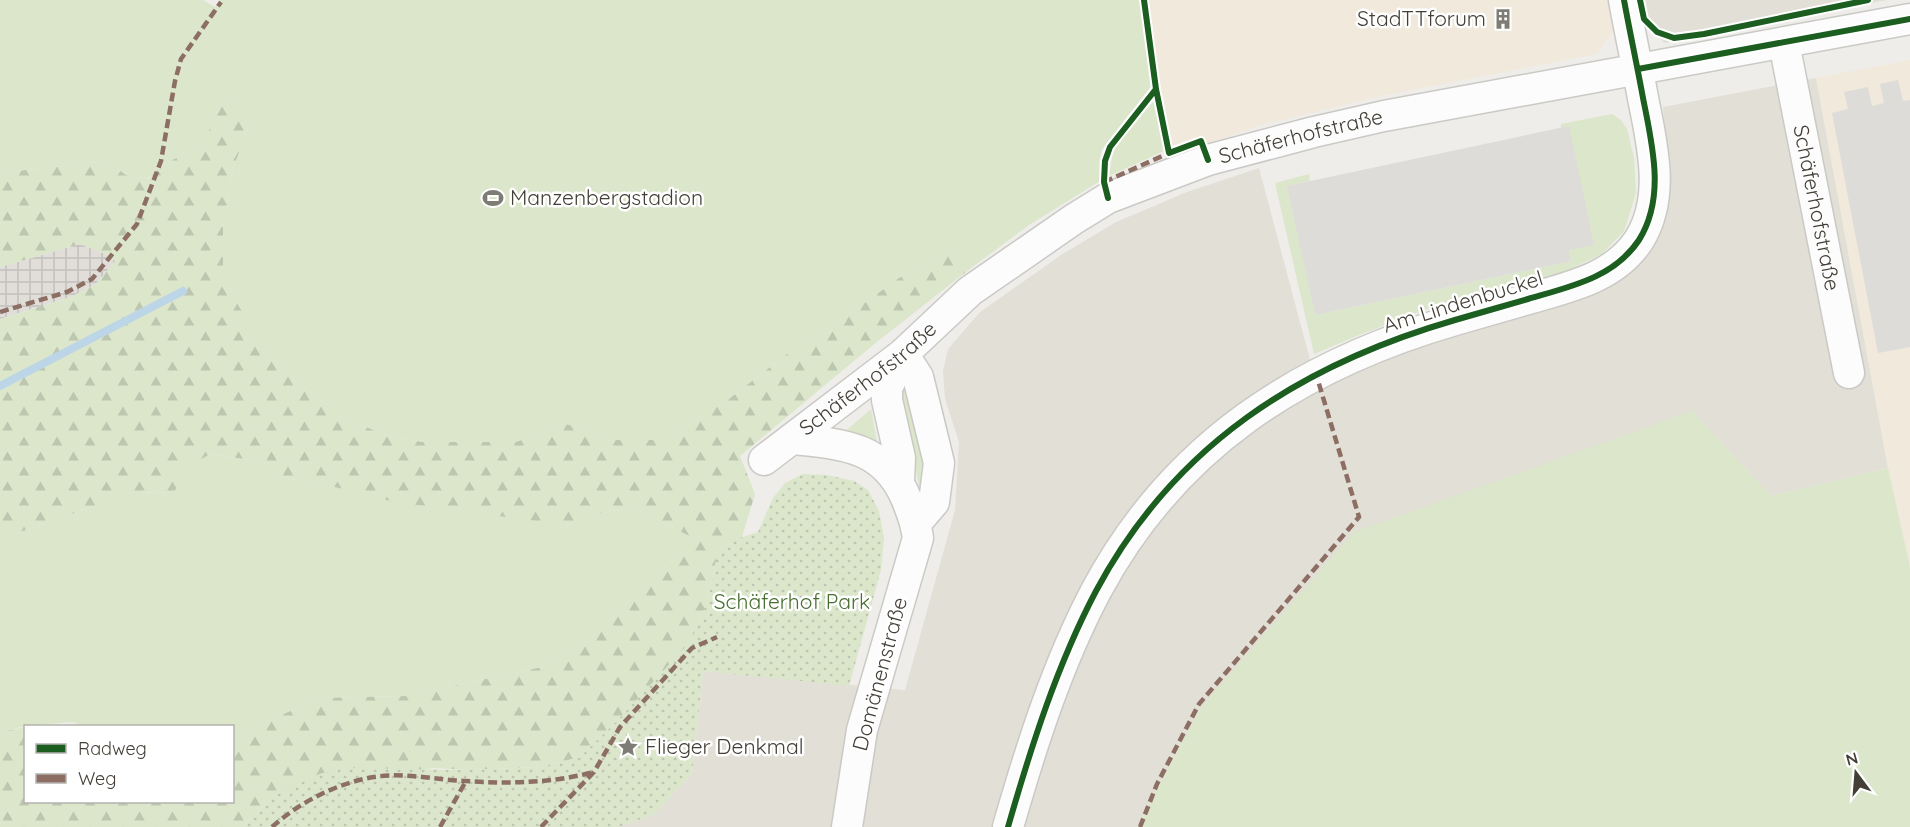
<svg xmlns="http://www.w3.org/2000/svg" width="1910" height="827" viewBox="0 0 1910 827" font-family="Quicksand,sans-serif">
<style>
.residential{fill:#e1dfd6}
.commercial{fill:#f0e9dc}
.industrial{fill:url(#industrial-grid)}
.green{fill:#dbe6cb}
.forest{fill:url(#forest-firs)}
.park{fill:url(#park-dots)}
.parking{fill:#dddcd8}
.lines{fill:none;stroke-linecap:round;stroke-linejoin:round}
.stream{stroke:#bcd6e8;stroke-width:8}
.minor-casing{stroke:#cac9c5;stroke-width:33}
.minor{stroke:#fcfcfc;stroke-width:30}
.quiet{stroke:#8d6e63;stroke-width:4.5;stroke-dasharray:9 4.5;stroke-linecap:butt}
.cycleway-casing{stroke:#fff;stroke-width:10}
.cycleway{stroke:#1b5e20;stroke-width:6}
.labels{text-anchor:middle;stroke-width:5;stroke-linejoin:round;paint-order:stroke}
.poi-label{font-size:21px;fill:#433e36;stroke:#fff;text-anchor:start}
.street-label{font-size:21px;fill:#433e36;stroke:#fff}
.park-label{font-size:21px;fill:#466e2f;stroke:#fff}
</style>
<defs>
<pattern id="industrial-grid" width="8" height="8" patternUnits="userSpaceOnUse" patternTransform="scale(1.5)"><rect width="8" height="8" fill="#e1deda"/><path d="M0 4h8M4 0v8" fill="none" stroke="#c2c0bc"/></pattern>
<pattern id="forest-firs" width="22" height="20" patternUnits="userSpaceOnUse" patternTransform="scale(1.5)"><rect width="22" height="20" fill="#dbe6cb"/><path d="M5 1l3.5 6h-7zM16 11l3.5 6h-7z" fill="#bdc6af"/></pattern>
<pattern id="park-dots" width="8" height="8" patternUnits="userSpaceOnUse" patternTransform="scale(1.5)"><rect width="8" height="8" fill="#dbe6cb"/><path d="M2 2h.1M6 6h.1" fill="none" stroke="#bdc6af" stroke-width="1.8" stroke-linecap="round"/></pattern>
</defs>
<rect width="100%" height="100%" fill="#eeede9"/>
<path class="residential" d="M1634 0H1887L1665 43 1640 21Z
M1816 78 1888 468 1771 496 1692 411 1202 706 1137 827H620L654 814 692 774 703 671 905 690 955 510 959 442 945 399 943 371 948 349 980 312 1061 255 1116 222 1187 192 1259 168 1313 371 1609 285 1669 178 1663 107Z"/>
<path class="commercial" d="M1146 0H1609L1614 31 1597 54 1386 95 1265 124 1174 155 1158 77Z
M1910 60V567L1888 468 1816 78Z"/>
<path class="industrial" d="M80 244 108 255 116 261 96 284 71 297 0 319V267Z"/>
<path class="green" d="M0 0H203L215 7 220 0H1146L1158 77 1102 149 1099 162 1100 181 1029 225 971 268 952 251 899 278 852 312 787 354 725 402 665 440H617L566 424 516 442H422L387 436 350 420 318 399 286 372 255 334 233 296 223 265V227L233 169 248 127 229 92 200 147 164 164 147 179 126 175 106 161 0 173Z
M1154 101 1164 151 1109 176 1113 152 1118 142Z
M1612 114 1621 120 1627 129 1634 158 1636 193 1624 231 1602 254 1566 271 1427 309 1359 335 1314 354 1275 183 1309 174 1310 181 1288 186 1315 315 1571 261 1569 250V126L1561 128V124Z
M906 390 911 396 927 464 921 497 902 396V391Z
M871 409 878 447 841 435Z
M1692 411 1771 496 1888 468 1910 567V827H1137L1202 706 1354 532Z
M209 454 251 460 286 478 339 488 390 500 566 525 600 513 633 507 691 537 671 562 641 587 597 634 542 667 406 696 318 698 233 738 232 726H81L73 722 26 726 0 732V539L135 492 173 493 184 469Z"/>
<path class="forest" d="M229 92 248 127 233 169 223 227V265L233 296 255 334 286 372 318 399 350 420 387 436 422 442H516L566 424 617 440H665L725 402 787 354 852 312 899 278 952 251 971 268 873 345 740 456 755 494 742 537 718 550 708 601 689 644 617 721 580 757 541 767 468 770 433 768 279 793 240 827H0V732L25 727 26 802H232L233 738 318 698 406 696 542 667 597 634 641 587 671 562 691 537 633 507 600 513 566 525 395 502 339 488 286 478 251 460 210 454 184 469 174 493 135 492 0 539V319L71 297 96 284 115 261 108 255 80 244 0 267V173L106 161 126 175 148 179 164 164 200 147Z"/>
<path class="park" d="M803 474 827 475 854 481 868 490 879 511 884 539 881 570 849 686 703 671 692 774 654 814 620 827H240L279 793 319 774 344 768 468 770 541 767 580 757 617 721 688 644 708 601 718 550 742 537 758 532 773 498 785 483Z"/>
<path class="parking" d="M1898 80 1903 101 1910 100V347L1878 353 1832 113 1848 109 1844 92 1868 87 1872 106 1884 103 1880 84Z
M1569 126 1594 245 1569 250 1571 261 1315 315 1287 186Z"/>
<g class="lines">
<path class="stream" d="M0 386 183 291"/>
<g class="minor-casing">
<g id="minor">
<path id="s1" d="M1784 43 1849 373"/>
<path d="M903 354 918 377 939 463 934 502 916 523"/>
<path d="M792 439C842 444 884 446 906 498 912 512 916 523 918 538L862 730 847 827"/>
<path id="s2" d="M764 460 903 354 970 291 1074 219 1108 198 1208 160 1314 132 1384 116 1910 19"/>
<path d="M899 481 900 458 887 400V388L902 357"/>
<path d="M1008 827C1031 747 1057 665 1096 591 1174 445 1300 365 1455 320 1479 313 1504 306 1528 299 1569 287 1614 278 1639 240 1666 197 1652 144 1643 98 1637 65 1630 33 1624 0"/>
</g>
</g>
<use href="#minor" class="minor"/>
<path class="quiet" d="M1104 182 1169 153
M0 312 67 292 92 279 137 224 161 161 175 81 181 59 221 2
M272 827C300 802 337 783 374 777 403 772 437 780 466 781 510 784 552 783 594 772
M440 827 466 781
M541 827 594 772 620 727 692 648 717 637
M1140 827 1157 784 1199 704 1359 517 1316 374"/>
<g class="cycleway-casing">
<path id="cycleway" d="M1640 0 1644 19 1657 32 1674 38 1704 34 1868 0
M1638 69 1910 19
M1156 89 1169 153 1201 141 1208 160
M1108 198 1104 182 1105 161 1110 147 1156 89 1144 0
M1008 827C1031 747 1057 665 1096 591 1174 445 1300 365 1455 320 1479 313 1504 306 1528 299 1569 287 1614 278 1639 240 1666 197 1652 144 1643 98 1637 65 1630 33 1624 0"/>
</g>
<use href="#cycleway" class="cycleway"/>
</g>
<defs>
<g id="building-bare" transform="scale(1.62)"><path d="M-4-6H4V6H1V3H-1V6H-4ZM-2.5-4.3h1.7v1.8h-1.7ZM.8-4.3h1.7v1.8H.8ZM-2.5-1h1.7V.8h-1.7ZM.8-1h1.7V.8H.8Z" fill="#7f7b75" stroke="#fff" stroke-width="2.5" paint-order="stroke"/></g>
<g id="stadium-bare" transform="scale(1.62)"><path d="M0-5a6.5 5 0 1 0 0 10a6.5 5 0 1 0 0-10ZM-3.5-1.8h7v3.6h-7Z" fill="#7f7b75" stroke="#fff" stroke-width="2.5" paint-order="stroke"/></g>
<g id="sight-bare" transform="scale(1.62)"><path d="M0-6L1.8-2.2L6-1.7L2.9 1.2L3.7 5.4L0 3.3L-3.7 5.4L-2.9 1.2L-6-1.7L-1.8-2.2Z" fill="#7f7b75" stroke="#fff" stroke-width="2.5" paint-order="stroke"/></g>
</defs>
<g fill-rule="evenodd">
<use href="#building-bare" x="1503" y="19"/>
<use href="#stadium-bare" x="493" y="198"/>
<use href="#sight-bare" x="628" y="747"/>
</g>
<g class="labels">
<g class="poi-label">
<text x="1486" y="26" text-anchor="end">StadTTforum</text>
<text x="510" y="205">Manzenbergstadion</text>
<text x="645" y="754">Flieger Denkmal</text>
</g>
<g class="street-label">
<text dy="7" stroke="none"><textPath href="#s2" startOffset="636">Schäferhofstraße</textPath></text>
<text dy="7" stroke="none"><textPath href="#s1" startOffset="168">Schäferhofstraße</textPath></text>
<text transform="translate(1463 302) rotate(-17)" y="7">Am Lindenbuckel</text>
<text dy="7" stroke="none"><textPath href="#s2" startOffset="132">Schäferhofstraße</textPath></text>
<text transform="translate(880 674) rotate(-75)" y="7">Domänenstraße</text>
</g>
<g class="park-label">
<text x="792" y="609">Schäferhof Park</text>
</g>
</g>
<rect x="24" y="725" width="210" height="78" fill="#ffffff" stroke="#b4b2af" stroke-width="1.5"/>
<rect x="36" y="744" width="30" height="9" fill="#1b5e20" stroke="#b4b2af" stroke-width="1.5"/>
<text x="78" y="755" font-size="18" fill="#433e36">Radweg</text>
<rect x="36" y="774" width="30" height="9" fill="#8d6e63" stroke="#b4b2af" stroke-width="1.5"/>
<text x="78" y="785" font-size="18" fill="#433e36">Weg</text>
<g transform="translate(1856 773) rotate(344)" stroke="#ffffff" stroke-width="4.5" paint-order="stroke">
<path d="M0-4.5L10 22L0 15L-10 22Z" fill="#433e36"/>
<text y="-9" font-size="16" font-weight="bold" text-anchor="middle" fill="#433e36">N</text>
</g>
</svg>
